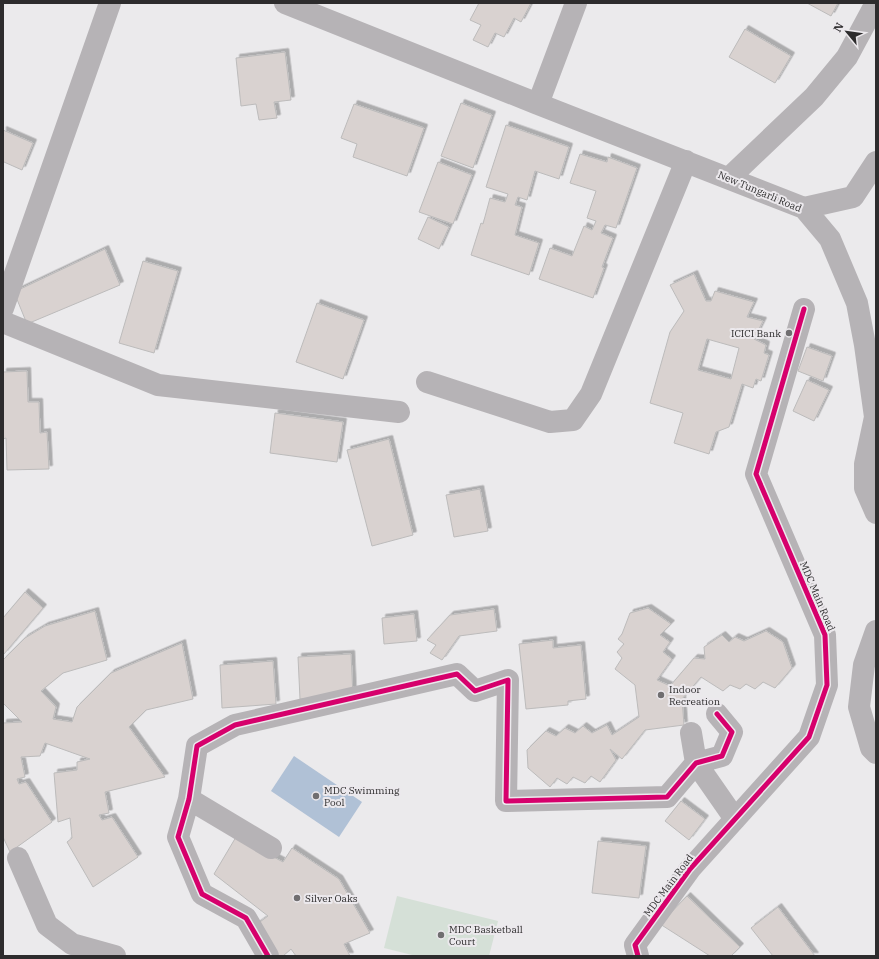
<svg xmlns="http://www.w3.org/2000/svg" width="879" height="959" viewBox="0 0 879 959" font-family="'IBM Plex Serif',serif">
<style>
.green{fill:#d5e0d7}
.water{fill:#b0c1d6}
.building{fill:#d9d2d0;stroke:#bcbbbb;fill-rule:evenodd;filter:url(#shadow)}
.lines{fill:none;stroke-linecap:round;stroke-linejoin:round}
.minor{stroke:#b6b3b6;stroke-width:22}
.cycleway-casing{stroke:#ece9ed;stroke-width:8}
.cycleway{stroke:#d6006c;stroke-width:5}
.poi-dot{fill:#706e70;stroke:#ece9ed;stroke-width:1.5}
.labels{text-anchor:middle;stroke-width:4;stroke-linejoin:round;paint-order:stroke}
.street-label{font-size:10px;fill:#2d2c2d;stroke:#ece9ed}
.poi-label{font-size:10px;fill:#2d2c2d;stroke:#ece9ed;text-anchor:start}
</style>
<defs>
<filter id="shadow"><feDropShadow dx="3.5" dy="-3.5" stdDeviation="0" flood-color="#0004"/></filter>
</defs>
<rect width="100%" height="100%" fill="#ebeaec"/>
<path class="green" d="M397 896 498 921 489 956H416L384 948Z"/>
<path class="water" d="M294 756 362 802 339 837 271 791Z"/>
<path class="building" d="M479 3H531L521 22 514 18 504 37 495 33 488 47 473 40 481 25 470 20Z
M807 3H838L831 16Z
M745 29 791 56 775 83 729 57Z
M285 52 291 100 274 102 277 118 259 120 256 104 241 106 236 58Z
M461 103 492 115 473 168 441 156Z
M354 104 424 128 407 176 353 157 357 144 341 138Z
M506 125 569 147 559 179 535 171 527 200 518 197 515 205 522 207 515 235 539 243 529 275 471 255 481 223 483 224 490 198 505 202 508 194 486 187Z
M3 130 33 143 22 170 4 162 3 163Z
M580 154 607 162 608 157 637 168 616 228 605 225 601 233 613 238 602 267 604 268 593 298 539 279 550 248 572 256 584 226 592 230 596 221 587 218 596 191 570 183Z
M438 162 472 175 453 224 419 212Z
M428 217 449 227 439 249 418 239Z
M105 249 120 285 27 324 14 292Z
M143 261 178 271 154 353 119 343Z
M694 274 706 301H711L715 291 754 302 747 317 763 321 754 339 766 345 764 353 769 355 761 381 756 379 753 388 742 384 729 427 716 432 709 454 674 443 683 413 650 403 670 332 684 311 670 285ZM707 339 739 348 731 379 698 370Z
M317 303 364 320 343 379 296 362Z
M807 347 832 356 823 381 798 371Z
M27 371 28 402H39L40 433 47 432 49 469 7 470 6 438 3 439V372Z
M807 380 829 390 814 421 793 411Z
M275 413 343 422 337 462 270 453Z
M389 439 413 535 372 546 347 450Z
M480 489 488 531 454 537 446 495Z
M25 592 43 608 4 654 3 653V618Z
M648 608 671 624 660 635 670 642 663 652 672 659 657 680 670 686 694 658 705 659 704 647 722 635 729 642 735 637 744 641 766 631 783 642 792 668 775 688 763 682 755 689 746 684 740 689 730 685 723 691 701 677 682 699 684 725 645 730 622 759 610 749 616 760 600 782 591 776 585 783 573 777 567 784 557 778 550 787 528 768 527 750 546 731 556 736 565 728 575 733 583 726 592 733 607 725 612 735 639 717 635 685 615 669 622 658 617 652 624 644 618 639 622 634 630 613Z
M494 609 497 631 459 636 442 660 430 653 436 645 427 640 450 615Z
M95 611 107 660 63 673 41 691 56 707 53 719 72 722 77 707 111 673 182 643 193 699 146 710 129 727 165 777 105 792 109 813 99 815 102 820 112 817 138 857 93 887 67 842 72 838 70 818 58 822 54 773 77 770V762L90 759 45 743 40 756 21 757 25 777 17 779 19 784 26 782 52 822 10 852 3 837V723L22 722 3 703V660L25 638 45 626Z
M414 614 417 641 384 644 382 618Z
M553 640V648L581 645 586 699 568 701V705L526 709 519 644Z
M351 654 353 696 300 699 298 657Z
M273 661 276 704 222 708 220 665Z
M681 801 705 819 689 840 665 821Z
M236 837 283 862 292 848 339 879 370 933 344 944 350 956H296L291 949 283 956H263L249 930 268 916 214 874Z
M598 841 646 846 639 898 592 893Z
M687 896 740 947 731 956H710L660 924Z
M778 907 815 956H773L751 928Z"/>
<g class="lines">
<path class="minor" d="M285 3 538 104
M576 3 538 104 804 208 830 239 857 303 865 345 875 417 865 464V488L876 513
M729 178 814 97 847 57 876 3
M804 208 853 197 876 162
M3 308 110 3
M3 322 158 385 399 412
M427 382 550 422 573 420 591 394 686 161
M876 631 864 665 859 707 871 748 876 753
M691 733 696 763 735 819
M189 799 271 848
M18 858 47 925 72 944 115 956
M268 956 246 918 202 894 178 837 189 799 197 746 235 725 457 674 475 691 508 680 506 801 667 797 696 763 722 756 732 732 717 714
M638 956 635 945 690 869 809 737 827 685 825 635 756 474 804 309"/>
<g class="cycleway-casing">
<path id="cycleway" d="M268 956 246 918 202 894 178 837 189 799 197 746 235 725 457 674 475 691 508 680 506 801 667 797 696 763 722 756 732 732 717 714
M638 956 635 945 690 869 809 737 827 685 825 635 756 474 804 309"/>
</g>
<use href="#cycleway" class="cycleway"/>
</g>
<g class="poi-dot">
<circle cx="789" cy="333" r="4"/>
<circle cx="661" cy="695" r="4"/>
<circle cx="316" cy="796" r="4"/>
<circle cx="297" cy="898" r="4"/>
<circle cx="441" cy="935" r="4"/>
</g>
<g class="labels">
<g class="street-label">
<text transform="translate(760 191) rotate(23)" y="4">New Tungarli Road</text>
<text transform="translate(818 596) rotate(67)" y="4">MDC Main Road</text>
<text transform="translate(668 885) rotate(-53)" y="4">MDC Main Road</text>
</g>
<g class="poi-label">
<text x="781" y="337" text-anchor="end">ICICI Bank</text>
<text x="669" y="693">Indoor<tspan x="669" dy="12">Recreation</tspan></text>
<text x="324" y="794">MDC Swimming<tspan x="324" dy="12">Pool</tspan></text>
<text x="305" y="902">Silver Oaks</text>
<text x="449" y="933">MDC Basketball<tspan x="449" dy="12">Court</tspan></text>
</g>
</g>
<rect width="879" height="959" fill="none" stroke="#2d2c2d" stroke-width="8"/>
<g transform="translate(847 32) rotate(299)" stroke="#ece9ed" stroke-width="3" paint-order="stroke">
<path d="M0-3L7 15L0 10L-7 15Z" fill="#2d2c2d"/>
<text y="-6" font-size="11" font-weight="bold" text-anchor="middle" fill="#2d2c2d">N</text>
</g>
</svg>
